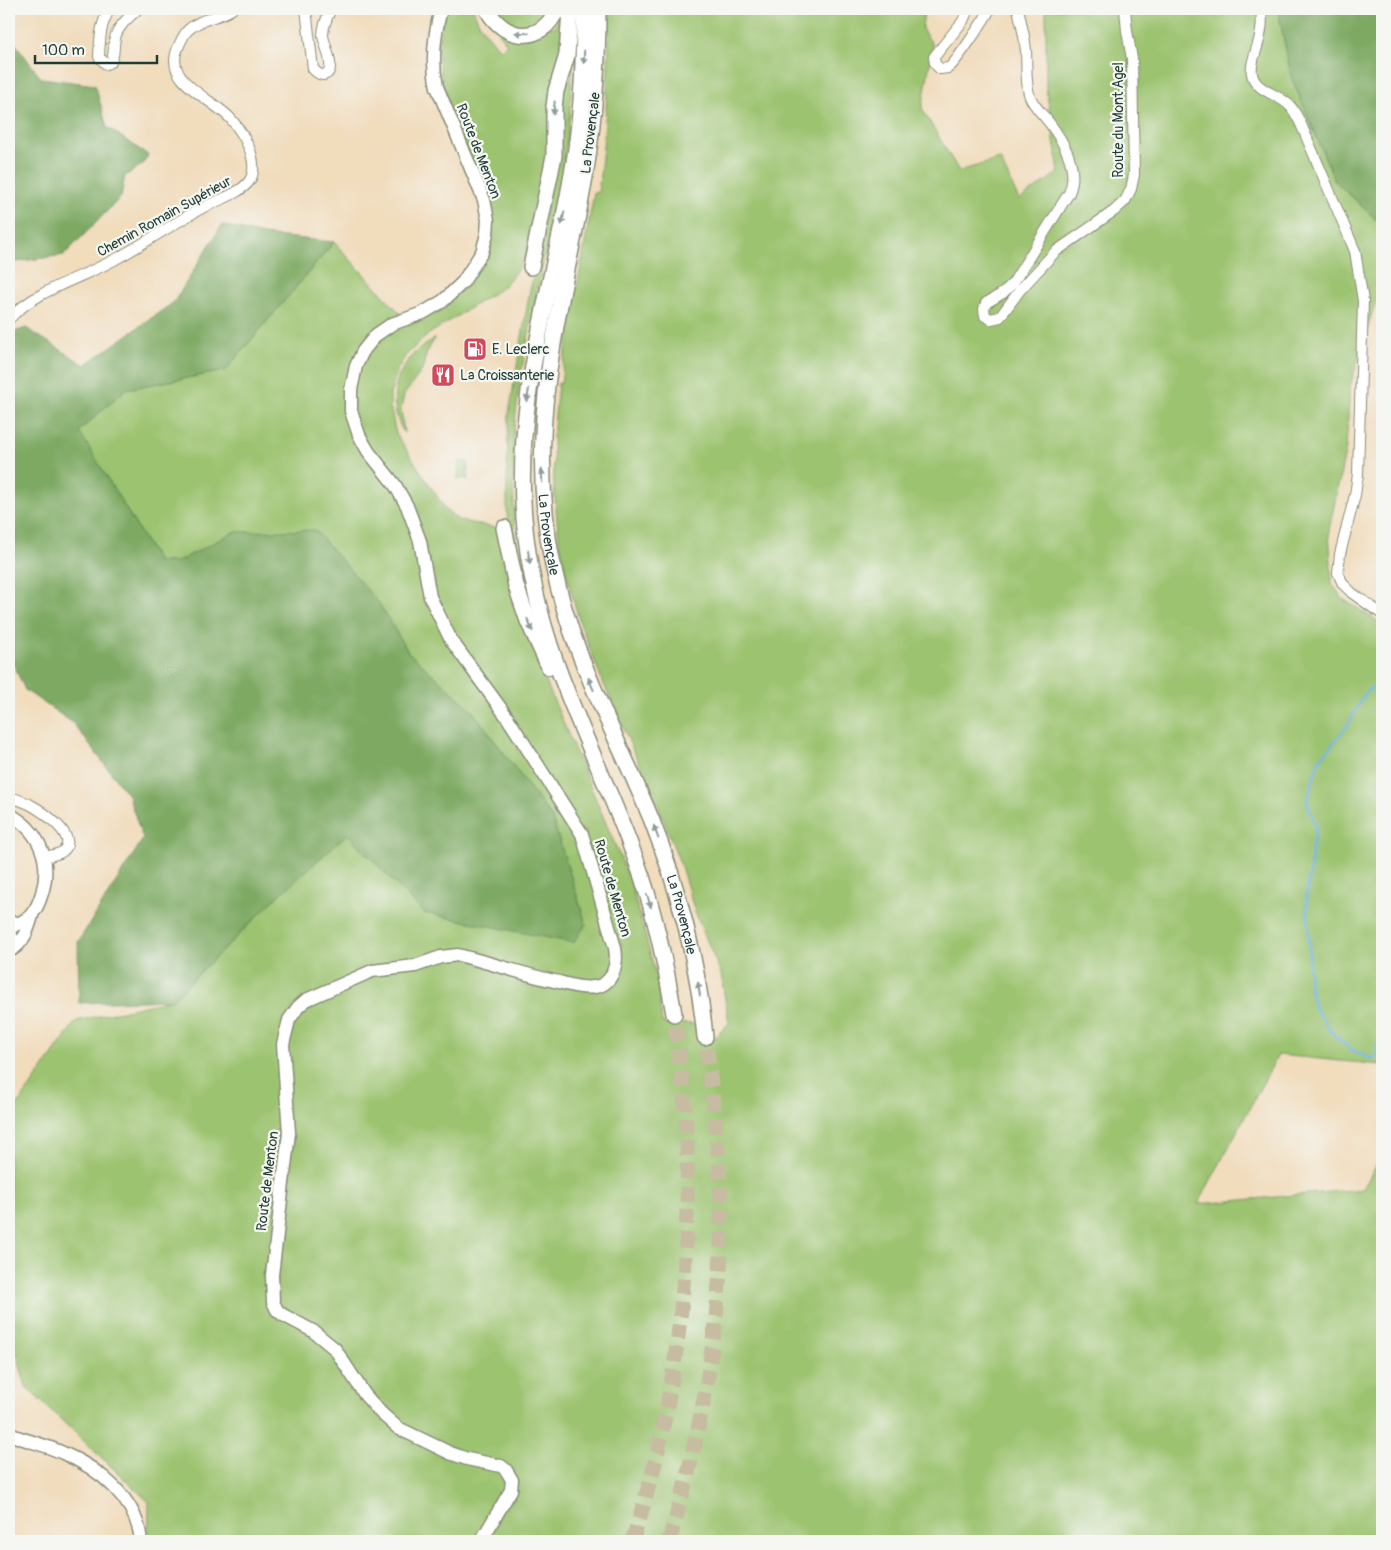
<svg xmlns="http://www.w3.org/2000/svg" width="1391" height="1550" viewBox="0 0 1391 1550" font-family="Pangolin,sans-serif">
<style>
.green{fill:#9cc36f;stroke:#5e8052}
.forest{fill:#7da962;stroke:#4e734b}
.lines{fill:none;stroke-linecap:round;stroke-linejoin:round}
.stream{stroke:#70b4e6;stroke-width:2.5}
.highway-tunnel{stroke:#c7bca1;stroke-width:15;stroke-dasharray:15 8;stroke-linecap:butt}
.minor-casing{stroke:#888c78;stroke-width:12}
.major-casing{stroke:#888c78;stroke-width:15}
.highway-casing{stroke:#888c78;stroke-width:18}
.minor{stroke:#fff;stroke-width:10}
.major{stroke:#fff;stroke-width:12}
.highway{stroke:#fff;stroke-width:15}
.oneway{fill:#8f9e9a}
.labels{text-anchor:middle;stroke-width:4.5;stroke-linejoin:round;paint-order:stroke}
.street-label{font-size:14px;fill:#1f3d34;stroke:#f6f6f2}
.poi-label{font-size:14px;fill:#1f3d34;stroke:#f6f6f2;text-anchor:start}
</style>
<rect width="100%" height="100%" fill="#f6f6f2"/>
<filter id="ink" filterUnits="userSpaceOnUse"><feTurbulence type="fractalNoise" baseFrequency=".02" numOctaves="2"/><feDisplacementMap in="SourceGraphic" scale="10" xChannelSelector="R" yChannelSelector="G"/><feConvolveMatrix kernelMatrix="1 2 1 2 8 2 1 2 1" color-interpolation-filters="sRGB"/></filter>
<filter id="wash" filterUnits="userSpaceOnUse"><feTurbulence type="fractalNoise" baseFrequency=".0096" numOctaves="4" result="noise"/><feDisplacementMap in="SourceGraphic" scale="20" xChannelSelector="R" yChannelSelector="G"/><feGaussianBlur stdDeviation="1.12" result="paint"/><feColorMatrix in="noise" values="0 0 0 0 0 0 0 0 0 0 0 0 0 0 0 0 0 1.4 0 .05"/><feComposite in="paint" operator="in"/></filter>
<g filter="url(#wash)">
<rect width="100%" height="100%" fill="#f1dcbc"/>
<path class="green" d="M446 9H473L480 25 500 50 507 44 499 33 554 27 565 9 549 145 527 251 518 269 503 287 429 334 406 355 398 368 390 394V406L396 434 446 510 458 520 496 528 500 532 519 618 630 880 657 979 662 1023 696 1024 698 1041 715 1037 729 1023 721 974 695 912 680 863 660 811 602 680 581 626 569 585 559 540 554 488 553 437 558 383 561 384 564 360 594 193 598 192C606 131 609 70 609 9H924L922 29 933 45 922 109 959 171 1000 159 1019 200 1059 172 1046 88V9H1278L1291 76 1335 181 1382 225V281L1350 386 1346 448 1329 530 1332 584 1343 599 1382 624V1065L1278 1055 1198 1204 1363 1189 1382 1155V1541H148L149 1502 26 1387 9 1324V1117L76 1021 172 1000 273 901 347 833 424 913 586 924 552 818 471 709 408 652 378 602 234 532 177 562H158L79 431 126 389 225 371 334 242 410 324 465 288 481 264 490 232 443 91 437 44Z
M496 9H547C536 31 507 31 496 9Z
M573 53 570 115 561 185 538 286 520 379 514 430 513 477 515 533 518 559 531 618 514 562 507 515V459L509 413 530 290 540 252 559 109Z
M435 338 427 352 422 370 404 395 401 409 404 433C390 409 391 380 410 358 416 350 426 345 435 338Z
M459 462H468V479H458Z"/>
<path class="forest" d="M9 9H15L9 35 41 78 95 85 107 127 148 155 143 164 125 176 121 197 64 255 9 263Z
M1278 9H1382V225L1335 181 1291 76Z
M222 225 263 235 334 242 225 371 126 389 79 431 158 562H177L234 532 315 530 378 602 408 652 471 709 552 818 586 924 574 943 424 913 347 834 273 901 172 1000 79 1003 78 942 143 839 128 795 73 723 25 690 9 654V330L11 333 26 328 85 365 174 302Z"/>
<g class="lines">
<path class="stream" d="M1382 683 1374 686 1365 693 1348 725 1318 762 1307 801 1316 828 1312 847 1311 866 1306 895 1309 934V984L1315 1009 1336 1037 1352 1050 1372 1059 1376 1056 1382 1020"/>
</g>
</g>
<g filter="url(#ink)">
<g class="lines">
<path class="highway-tunnel" d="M632 1541C675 1415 690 1278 687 1146 686 1102 679 1057 674 1014
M669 1541C696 1453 714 1363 720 1271 725 1194 715 1113 705 1037"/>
<g class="minor-casing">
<path id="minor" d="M110 9C100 24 100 39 99 57L106 64 111 62C115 54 113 47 115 38 118 26 129 17 138 9
M306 9 313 69C316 72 319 75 323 75 339 72 323 43 323 35 323 26 327 17 331 9
M968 9 963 21 934 57 935 64 940 69C941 69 948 68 948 68 954 66 986 17 990 9
M1018 9C1021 22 1025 37 1026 51 1027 65 1025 84 1030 97 1035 108 1044 115 1051 125 1065 144 1079 170 1069 193L1013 283 1003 293 986 303 984 309 985 316 991 319 1000 317 1020 290 1055 252 1114 211 1125 201 1131 189 1134 175 1132 59 1127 31 1125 9
M1261 9C1263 22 1261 35 1257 47 1255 55 1250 65 1252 74 1255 91 1279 94 1290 106 1294 110 1297 117 1300 122L1355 251 1363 301 1358 474 1355 495 1340 554 1338 573 1343 584 1352 593 1382 614
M9 319C36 290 79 279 114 260 144 244 172 224 202 208 216 201 242 193 250 180 255 172 253 159 250 150 245 138 239 128 230 118 211 98 165 82 177 50 180 43 183 35 188 30 200 18 219 18 232 9
M9 797C16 799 24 801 31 805 42 811 80 837 63 851 59 855 50 855 45 857"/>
</g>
<g class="major-casing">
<path id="major" d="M441 9C434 35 431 60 437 87L484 200 488 220 487 234 482 252 463 282 443 301 423 313 392 324 376 335 363 351 356 366 351 390V411L359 435 368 451 395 485 407 506 420 541 430 597 451 640 507 717 582 834 615 948C618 964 613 985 594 987 583 989 570 985 559 982 525 975 492 963 458 955L441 957 415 966 372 971 306 1000 298 1007 289 1020 283 1044 289 1133 272 1275 273 1302 277 1310 283 1315 313 1331 335 1349 365 1395 381 1413 398 1428 450 1453 467 1459 501 1466 506 1470 512 1480 511 1490 481 1541
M9 814C39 830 52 860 42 893 40 900 37 908 32 914 26 921 17 924 9 928
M9 944 12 938 9 928 14 922
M9 951C24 945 29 927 33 912
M9 1434C27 1441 46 1445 63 1453 100 1469 137 1499 141 1541"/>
</g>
<g class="highway-casing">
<g id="highway">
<path d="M487 9C504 41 542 45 557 9"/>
<path d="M584 9C584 64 582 120 572 174 552 289 514 400 524 518 528 566 539 614 555 660 581 734 617 803 642 877 657 922 666 967 674 1014"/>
<path id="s1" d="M598 9C598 73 593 136 581 199 559 316 530 416 548 537 563 640 613 726 652 821 679 890 698 963 705 1037"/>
<path d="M531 267 554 156V107L556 91 567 55 570 9"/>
<path d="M504 528 516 586 528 621 549 667"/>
</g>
</g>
<use href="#minor" class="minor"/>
<use href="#major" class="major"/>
<use href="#highway" class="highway"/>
</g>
<defs><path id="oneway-solid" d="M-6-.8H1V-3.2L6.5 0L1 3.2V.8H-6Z" transform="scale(1.25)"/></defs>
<g class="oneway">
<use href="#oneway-solid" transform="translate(522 33) rotate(-178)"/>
<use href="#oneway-solid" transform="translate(584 57) rotate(92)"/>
<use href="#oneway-solid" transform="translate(554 108) rotate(96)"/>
<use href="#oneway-solid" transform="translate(563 218) rotate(102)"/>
<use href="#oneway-solid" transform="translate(528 395) rotate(98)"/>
<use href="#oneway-solid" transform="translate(542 476) rotate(-92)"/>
<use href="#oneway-solid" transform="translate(529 557) rotate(81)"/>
<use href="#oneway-solid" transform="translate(530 625) rotate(67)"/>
<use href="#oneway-solid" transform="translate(591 684) rotate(-113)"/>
<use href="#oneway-solid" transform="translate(656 832) rotate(-110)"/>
<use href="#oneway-solid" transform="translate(649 901) rotate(73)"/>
<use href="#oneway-solid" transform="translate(699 989) rotate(-99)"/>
</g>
</g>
<defs>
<g id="fuel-square" transform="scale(1.25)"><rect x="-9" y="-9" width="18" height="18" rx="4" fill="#d1495b" stroke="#f6f6f2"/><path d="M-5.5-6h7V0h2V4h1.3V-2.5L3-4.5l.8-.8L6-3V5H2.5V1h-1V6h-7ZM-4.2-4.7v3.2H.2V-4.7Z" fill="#fff"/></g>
<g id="restaurant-square" transform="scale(1.25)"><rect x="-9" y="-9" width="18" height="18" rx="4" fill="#d1495b" stroke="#f6f6f2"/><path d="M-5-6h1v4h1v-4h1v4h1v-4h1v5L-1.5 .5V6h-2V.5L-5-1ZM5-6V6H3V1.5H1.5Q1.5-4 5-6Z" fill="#fff"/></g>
</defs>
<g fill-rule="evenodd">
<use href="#fuel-square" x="475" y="349"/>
<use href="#restaurant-square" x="443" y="375"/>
</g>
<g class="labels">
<g class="street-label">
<text transform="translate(1118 120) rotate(-90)" y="5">Route du Mont Agel</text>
<text transform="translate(590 133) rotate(-83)" y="5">La Provençale</text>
<text transform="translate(479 151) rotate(69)" y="5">Route de Menton</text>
<text transform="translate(164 216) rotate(-29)" y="5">Chemin Romain Supérieur</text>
<text dy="5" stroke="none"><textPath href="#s1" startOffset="530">La Provençale</textPath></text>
<text transform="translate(613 888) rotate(74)" y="5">Route de Menton</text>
<text dy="5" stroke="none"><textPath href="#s1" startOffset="934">La Provençale</textPath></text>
<text transform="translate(267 1181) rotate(-83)" y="5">Route de Menton</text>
</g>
<g class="poi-label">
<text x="492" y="354">E. Leclerc</text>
<text x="460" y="380">La Croissanterie</text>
</g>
</g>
<rect width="1391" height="1550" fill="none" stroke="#f6f6f2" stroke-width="30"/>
<path d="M35 55v8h122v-8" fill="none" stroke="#1f3d34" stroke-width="2.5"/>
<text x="42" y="55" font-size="15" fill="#1f3d34" stroke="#f6f6f2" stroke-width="4" paint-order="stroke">100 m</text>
</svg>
